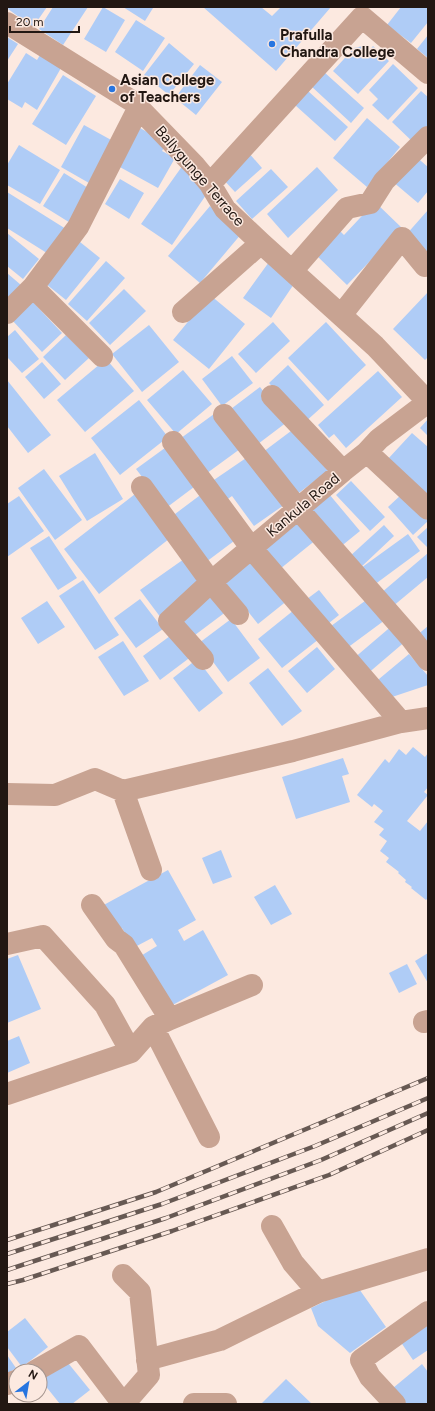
<svg xmlns="http://www.w3.org/2000/svg" width="435" height="1411" viewBox="0 0 435 1411" font-family="Figtree,sans-serif">
<style>
.building{fill:#afccf6}
.lines{fill:none;stroke-linecap:round;stroke-linejoin:round}
.minor{stroke:#c8a392;stroke-width:22}
.rail-casing{stroke:#675953;stroke-width:4.5}
.rail{stroke:#fce9e0;stroke-width:3;stroke-dasharray:9;stroke-linecap:butt}
.poi-dot{fill:#2775e0;stroke:#fce9e0;stroke-width:1.5}
.labels{text-anchor:middle;stroke-width:3;stroke-linejoin:round;paint-order:stroke}
.poi-label{font-size:15px;font-weight:bold;fill:#221712;stroke:#fce9e0;text-anchor:start}
.street-label{font-size:15px;fill:#221712;stroke:#fce9e0}
</style>
<rect width="100%" height="100%" fill="#fce9e0"/>
<path class="building" d="M9 7H47L33 27 8 9Z
M53 7H88L63 45 39 29Z
M103 7 125 20 106 52 84 39Z
M123 7H152L153 8 145 21Z
M203 7H261L272 16 281 7H331L276 71Z
M401 7H428V22L411 43 387 25Z
M136 20 165 38 143 71 115 52Z
M428 35V58L417 49Z
M7 37 18 44 7 61Z
M169 43 194 64 169 95 144 75Z
M363 46 369 51 373 46 389 61 358 94 333 71 354 48Z
M26 53 37 60 40 55 61 68 37 110 25 102 22 108 7 99V84Z
M393 64 418 88 388 120 372 105 378 99 369 90Z
M200 65 222 82 196 115 175 98Z
M324 72 364 108 351 123 311 86Z
M63 75 96 96 66 145 32 124Z
M308 91 348 127 335 141 295 105Z
M421 91 428 97V130L415 144 392 122Z
M367 118 400 147 367 187 333 158Z
M84 125 113 141 89 183 61 167Z
M140 128 167 143 162 151 175 158 158 188 118 166Z
M19 145 60 170 40 204 7 185V165Z
M248 152 262 168 235 192 221 177Z
M414 155 428 167V191L418 203 392 181Z
M183 165 206 195 172 245 141 224Z
M317 167 338 190 288 238 267 214Z
M271 169 288 187 252 219 236 201Z
M64 173 93 191 72 224 43 206Z
M120 179 144 193 129 219 105 204Z
M7 192 66 229 50 255 7 228Z
M375 202 402 228 347 285 316 255 339 230 344 235Z
M210 206 242 233 200 283 168 256Z
M428 210V257L405 236Z
M7 233 39 259 23 279 7 266Z
M75 238 100 258 66 300 41 280Z
M106 261 125 278 87 321 68 304Z
M269 262 296 281 271 318 243 298Z
M7 273 21 285 7 302Z
M124 289 146 311 110 345 89 323Z
M428 292V357L425 360 393 329Z
M210 295 245 324 209 369 173 340Z
M31 300 62 333 42 352 11 319Z
M273 322 290 341 256 373 238 354Z
M326 322 366 365 328 401 288 358Z
M149 325 179 362 142 392 112 354Z
M15 330 39 359 22 373 7 357V337Z
M66 335 89 358 65 380 43 357Z
M232 356 253 383 222 406 202 379Z
M106 359 134 391 85 432 57 400Z
M42 362 61 384 44 399 25 377Z
M288 365 324 405 304 423 269 383Z
M183 370 212 404 176 434 147 400Z
M378 371 402 397 346 448 334 434 329 438 318 425Z
M7 380 51 435 28 453 7 426Z
M260 387 287 422 254 447 227 412Z
M139 400 168 437 120 475 91 438Z
M214 414 240 449 203 476 177 441Z
M428 419V436L420 428Z
M295 428 328 471 296 495 263 452Z
M412 433 428 447V499L387 460Z
M169 445 198 484 166 508 136 469Z
M95 453 123 499 87 521 59 476Z
M249 456 284 505 254 526 232 496 222 503 208 484Z
M44 469 82 520 55 540 18 488Z
M351 481 385 517 370 531 336 495Z
M139 491 174 535 99 594 64 549Z
M203 493 238 538 206 562 171 517Z
M329 494 360 531 339 548 309 511Z
M402 494 428 521 413 535 388 507Z
M19 496 44 531 7 557V504Z
M297 516 317 539 280 569 260 546Z
M384 525 394 536 359 569 349 557Z
M428 527V548L417 537Z
M408 534 420 551 374 585 361 568Z
M49 536 77 578 58 590 30 548Z
M428 553V577L392 607 381 593Z
M253 555 288 600 258 624 222 579Z
M184 559 204 586 161 618 140 590Z
M83 580 119 635 95 650 59 596Z
M319 590 339 615 324 627 303 602Z
M213 593 227 611 191 638 178 620Z
M369 598 385 620 343 651 327 629Z
M140 599 163 629 136 648 114 618Z
M47 601 65 627 38 644 21 618Z
M294 610 319 639 282 668 258 639Z
M231 619 260 658 228 682 199 643Z
M394 624 407 640 366 675 353 659Z
M428 626V650L416 636Z
M174 633 192 656 160 680 143 656Z
M123 641 149 681 124 696 98 657Z
M317 647 335 669 307 693 288 671Z
M409 654 428 676V685L389 698 373 684Z
M197 659 223 693 199 712 173 678Z
M268 668 302 711 282 726 249 683Z
M413 747 425 757 428 753V787L424 792 428 795 407 821 420 831 428 821V898L426 900 411 888 412 887 405 882 406 880 398 873 399 872 386 862 389 858 380 851 387 841 379 835 384 829 374 822 383 811 374 804 372 807 357 795 385 759 389 763 399 749 406 755Z
M343 758 349 774 342 776 350 802 296 819 282 777Z
M221 850 232 877 213 884 202 858Z
M168 870 196 920 178 930 184 941 203 930 228 975 167 1008 139 957 157 946 152 938 133 948 122 928 114 932 100 907Z
M275 885 292 914 271 925 254 897Z
M428 953V983L415 961Z
M18 955 41 1009 7 1023V959Z
M407 964 417 984 399 993 389 973Z
M19 1036 30 1063 7 1073V1041Z
M357 1286 386 1327 350 1353 318 1326 311 1308Z
M25 1318 48 1347 22 1367 7 1347V1332Z
M428 1320V1350L413 1360 398 1338Z
M7 1355 16 1368 7 1374Z
M64 1358 90 1390 72 1404H60L40 1379Z
M422 1364 428 1372V1404H406L393 1388Z
M286 1379 312 1404H261Z"/>
<g class="lines">
<path class="minor" d="M7 23 132 101 195 166 210 184 225 209 261 243 375 346 428 402
M210 184 362 17 428 73
M292 271 347 208 370 203 384 181 428 137
M33 287 102 356
M183 312 261 243
M7 313 33 287 78 227 139 107
M342 314 402 238 425 266
M272 396 343 471
M224 415 298 509 411 638 428 660
M173 442 252 549 401 722
M367 452 428 509
M142 487 211 582 169 621 203 659
M238 614 211 582 343 471 367 452 379 439 428 402
M7 794 55 795 95 779 123 791
M151 870 123 791 293 751 401 722 428 718
M92 905 116 939 124 945 170 1019
M7 944 43 936 105 1005 131 1052
M424 1022 428 1021
M153 1027 209 1137
M7 1094 131 1052 153 1027 170 1019 252 985
M272 1226 293 1263 318 1292
M123 1275 140 1292 149 1375 124 1404
M147 1360 220 1340 318 1292 428 1259
M35 1371 79 1346 123 1404
M7 1384 16 1381
M194 1404H226
M395 1404 370 1377 361 1360 428 1312"/>
<g class="rail-casing">
<path id="rail" d="M7 1240 156 1192 428 1078
M7 1254 162 1204 315 1146 428 1098
M7 1270 166 1218 321 1160 428 1113
M7 1284 23 1280 172 1231 329 1175 428 1130"/>
</g>
<use href="#rail" class="rail"/>
</g>
<g class="poi-dot">
<circle cx="272" cy="44" r="4"/>
<circle cx="112" cy="89" r="4"/>
</g>
<g class="labels">
<g class="poi-label">
<text x="280" y="40">Prafulla<tspan x="280" dy="17">Chandra College</tspan></text>
<text x="120" y="85">Asian College<tspan x="120" dy="17">of Teachers</tspan></text>
</g>
<g class="street-label">
<text transform="translate(200 176) rotate(49)" y="5">Ballygunge Terrace</text>
<text transform="translate(303 505) rotate(-40)" y="5">Kankula Road</text>
</g>
</g>
<rect width="435" height="1411" fill="none" stroke="#221712" stroke-width="16"/>
<g transform="translate(28 1383) rotate(31)"><circle r="19" fill="#fce9e0" stroke="#a5958e"/>
<path d="M0-3L7 15L0 10L-7 15Z" fill="#2775e0"/>
<text y="-6" font-size="11" font-weight="bold" text-anchor="middle" fill="#221712">N</text>
</g>
<path d="M10 26v6h69v-6" fill="none" stroke="#221712" stroke-width="2"/>
<text x="16" y="26" font-size="12" fill="#221712" stroke="#fce9e0" stroke-width="3" paint-order="stroke">20 m</text>
</svg>
